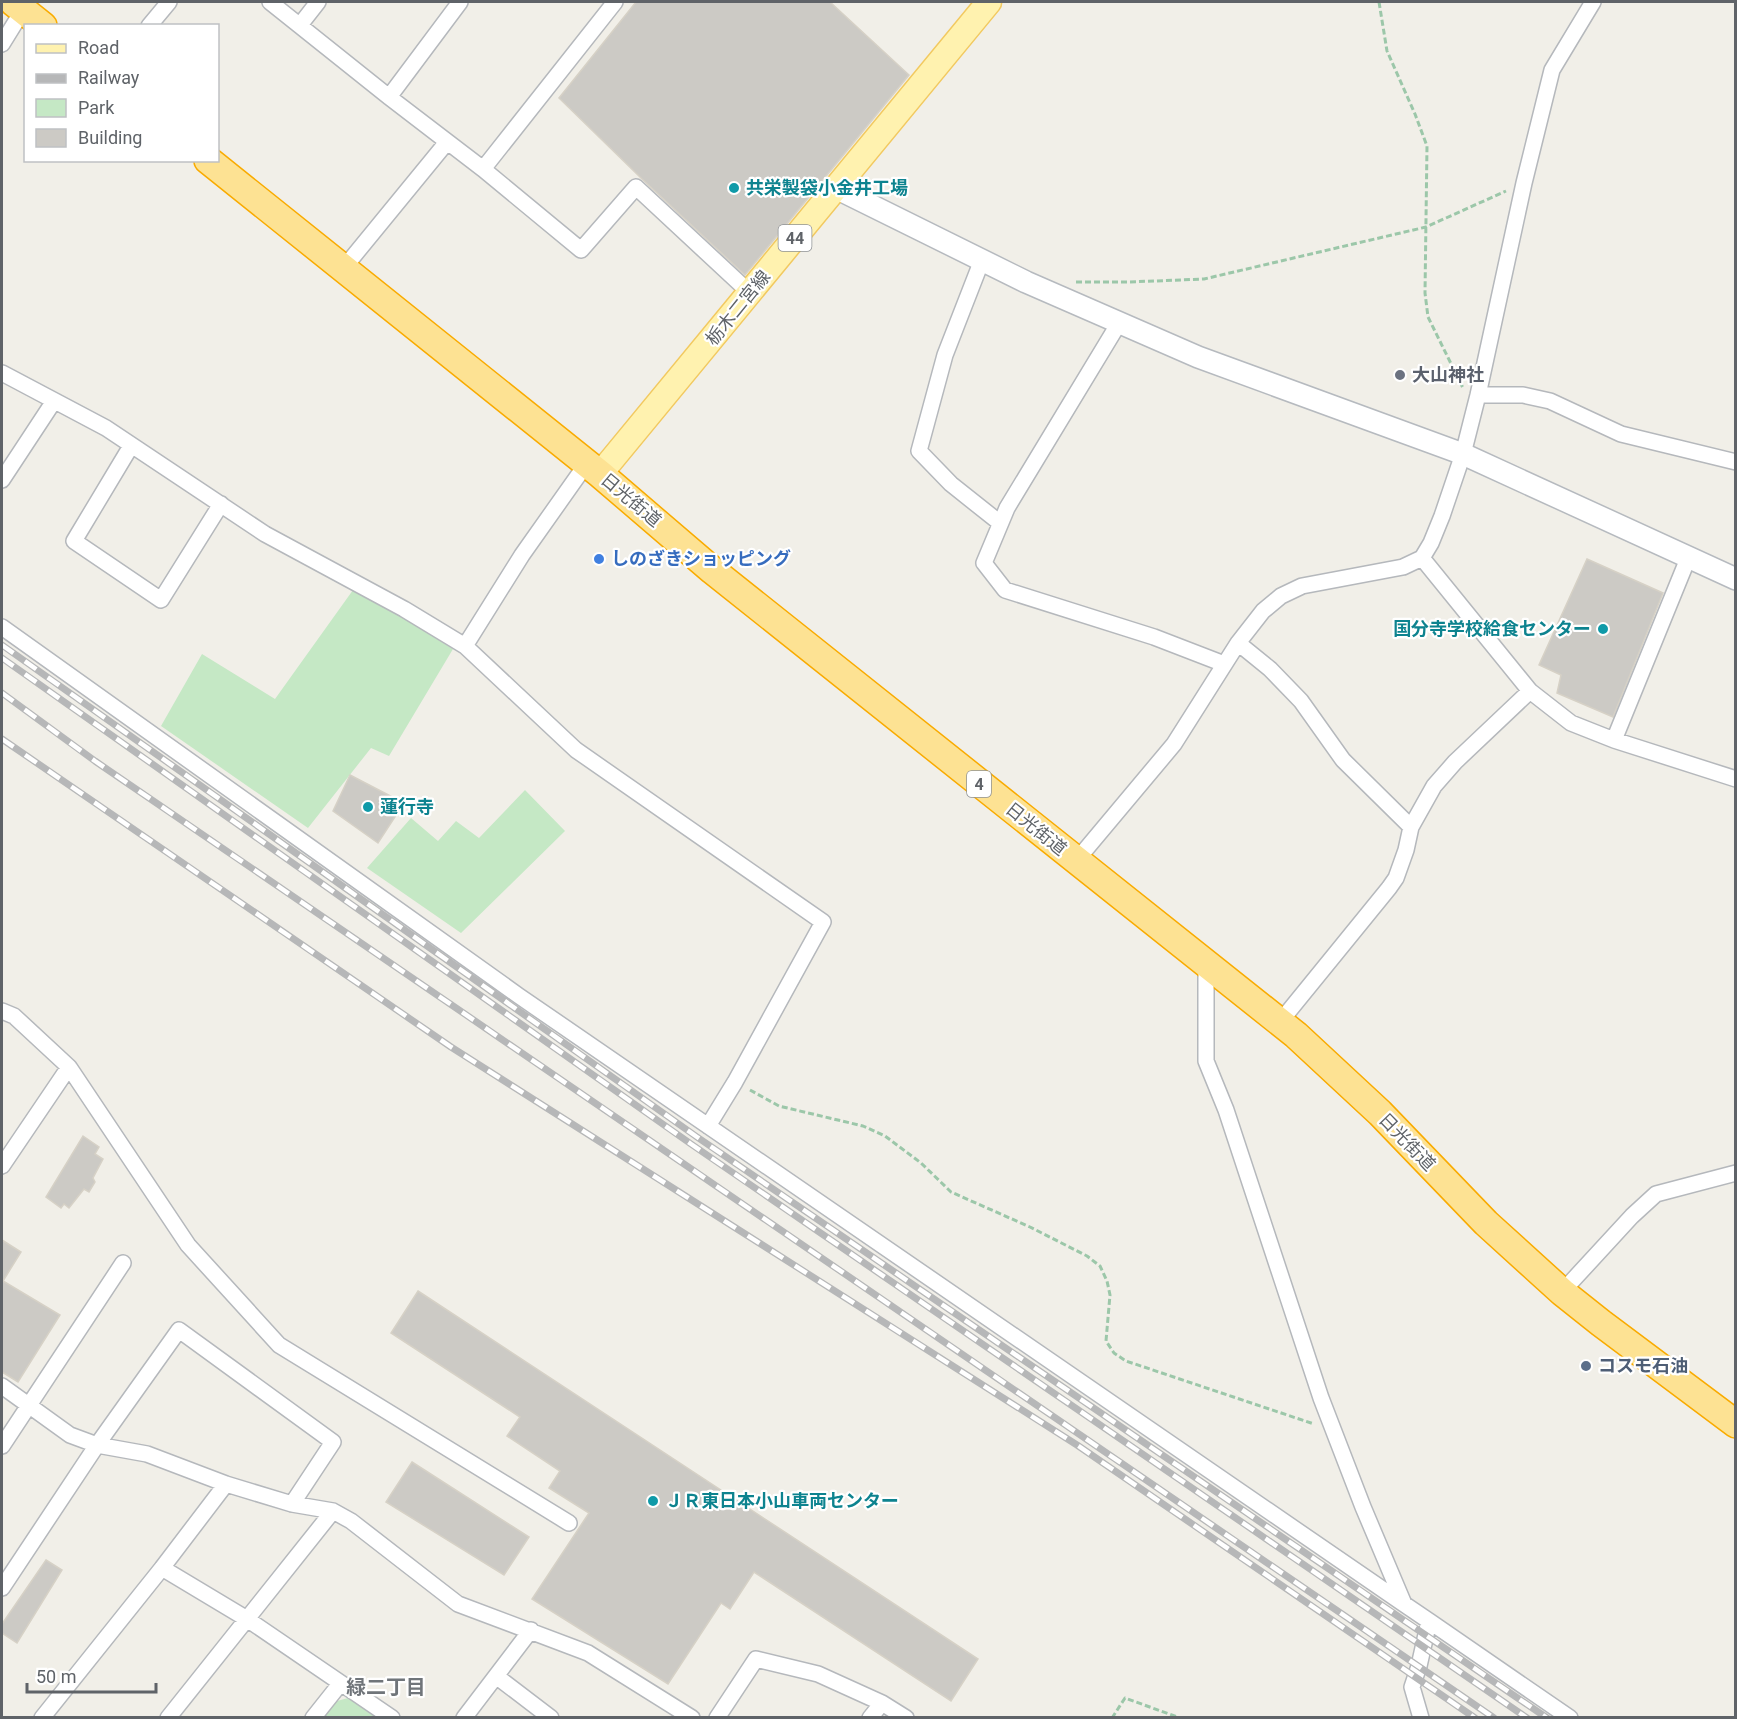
<svg xmlns="http://www.w3.org/2000/svg" width="1737" height="1719" viewBox="0 0 1737 1719" font-family="Roboto,'Noto Sans JP',sans-serif">
<style>
.green{fill:#c5e8c5}
.building{fill:#cccac5;stroke:#d6d1c6;stroke-width:1.5}
.lines{fill:none;stroke-linecap:round;stroke-linejoin:round}
.street-casing{stroke:#b5b8bc;stroke-width:18}
.secondary-casing{stroke:#b6babf;stroke-width:24}
.primary-casing{stroke:#f2c960;stroke-width:27}
.highway-casing{stroke:#f9ab00;stroke-width:30}
.path{stroke:#9cc7a9;stroke-width:3;stroke-dasharray:6 3;stroke-linecap:butt}
.street{stroke:#fff;stroke-width:15}
.secondary{stroke:#fff;stroke-width:21}
.primary{stroke:#fff2af;stroke-width:24}
.highway{stroke:#fde293;stroke-width:27}
.rail-casing{stroke:#b6b7b8;stroke-width:7}
.rail{stroke:#fff;stroke-width:4.5;stroke-dasharray:14;stroke-linecap:butt}
.culture-dot{fill:#0f9aa8;stroke:#fff;stroke-width:2}
.worship-dot{fill:#6b7280;stroke:#fff;stroke-width:2}
.shop-dot{fill:#3f7fe0;stroke:#fff;stroke-width:2}
.service-dot{fill:#5c6f8a;stroke:#fff;stroke-width:2}
.labels{text-anchor:middle;stroke-width:4.5;stroke-linejoin:round;paint-order:stroke}
.shield{fill:#fff;stroke:#8f9295;stroke-width:1.5}
.shield-label{font-size:16px;font-weight:bold;fill:#5f6368}
.culture-label{font-size:18px;font-weight:bold;fill:#0d838f;stroke:#fff;text-anchor:start}
.street-label{font-size:18px;fill:#5f6368;stroke:#fff}
.worship-label{font-size:18px;font-weight:bold;fill:#5b616d;stroke:#fff;text-anchor:start}
.shop-label{font-size:18px;font-weight:bold;fill:#366cbe;stroke:#fff;text-anchor:start}
.service-label{font-size:18px;font-weight:bold;fill:#4e5e75;stroke:#fff;text-anchor:start}
.neighbourhood-label{font-size:20px;font-weight:bold;fill:#70757a;stroke:#fff}
</style>
<rect width="100%" height="100%" fill="#f1efe8"/>
<path class="green" d="M353 590 401 616 453 649 389 756 371 748 308 828 161 726 202 654 275 699Z
M525 790 565 831 461 933 367 868 411 818 438 841 456 821 479 838Z
M348 1698 377 1717H323L337 1701Z"/>
<path class="building" d="M636 2H830L909 75 745 275 642 179 559 98Z
M1587 559 1663 593 1613 717 1557 693 1561 675 1539 665Z
M350 775 404 803 378 843 333 811Z
M83 1136 99 1147 95 1154 103 1159 93 1178 95 1182 89 1192 84 1189 69 1208 64 1204 61 1208 46 1197Z
M2 1240 21 1252 3 1281 60 1315 18 1382 2 1372Z
M418 1291 978 1659 951 1701 754 1572 730 1609 721 1603 668 1684 532 1599 589 1513 549 1488 560 1471 507 1436 520 1417 391 1333Z
M412 1462 529 1537 504 1575 386 1502Z
M46 1560 62 1570 17 1643 2 1633V1624Z"/>
<g class="lines">
<g class="street-casing">
<path id="street" d="M270 2 389 97 483 169 615 2
M300 25 318 2
M149 26 169 2
M2 44 23 10
M389 97 460 2
M483 169 581 250 636 187 750 293
M982 260 945 355 919 451 951 484 1000 523
M343 269 447 142
M1119 323 1007 508 984 563 1005 590 1154 637 1224 664
M2 373 106 428 265 534 404 609 465 646 576 750 823 922 735 1082 708 1126
M1478 395H1523L1550 401 1621 434 1736 462
M131 446 74 541 161 600 221 504
M2 480 54 401
M2 627 519 996 1404 1604
M1238 643 1270 669 1301 701 1343 760 1411 827
M465 646 522 555 587 463
M1530 691 1571 723 1614 740 1736 779
M1614 740 1689 556
M1076 861 1174 744 1238 643 1263 611 1281 596 1302 586 1403 567 1422 558 1431 543 1442 516 1463 454 1478 395 1524 183 1552 70 1593 2
M1206 962V1061L1226 1110 1321 1398 1363 1507 1404 1604 1429 1621 1419 1666 1412 1687 1421 1718
M2 1011 14 1016 69 1067 188 1245 279 1345 569 1523
M1280 1022 1389 888 1396 878 1406 850 1411 827 1434 786 1455 762 1530 691 1422 558
M2 1166 69 1067
M1562 1292 1632 1216 1656 1194 1736 1173
M2 1386 70 1435 97 1445 147 1454 226 1484 292 1504 333 1511 351 1521 458 1604 588 1653 692 1718
M2 1446 123 1263
M162 1568 247 1619 392 1718
M2 1588 97 1445 179 1330 333 1442 292 1504
M1429 1621 1570 1718
M496 1676 551 1718
M42 1718 162 1568 226 1484
M168 1718 333 1511
M313 1718 340 1684
M464 1718 531 1630
M717 1718 756 1659 818 1674 882 1703 906 1718
M870 1718 882 1703"/>
</g>
<g class="secondary-casing">
<path id="secondary" d="M836 188 1026 282 1198 357 1463 454 1736 579"/>
</g>
<g class="primary-casing">
<path id="primary" d="M600 474 989 2"/>
</g>
<g class="highway-casing">
<path id="highway" d="M13 2 43 26
M208 160 600 474 712 570 1296 1035 1380 1113 1486 1223 1562 1292 1601 1323 1736 1424"/>
</g>
<path class="path" d="M1379 2 1387 51 1415 114 1427 146 1425 293 1428 317 1463 388
M1076 282H1129L1204 279 1426 227 1506 191
M750 1090 779 1106 863 1126 885 1136 921 1163 951 1192 1030 1227 1087 1256 1100 1266 1107 1281 1110 1295 1106 1341 1114 1353 1126 1361 1314 1424
M1112 1718 1125 1698 1180 1718"/>
<use href="#street" class="street"/>
<use href="#secondary" class="secondary"/>
<use href="#primary" class="primary"/>
<use href="#highway" class="highway"/>
<g class="rail-casing">
<path id="rail" d="M2 645 697 1137 1547 1718
M2 658 691 1144 1527 1718
M2 693 95 761 1494 1718
M2 739 451 1047 1077 1445 1475 1718"/>
</g>
<use href="#rail" class="rail"/>
</g>
<g class="culture-dot">
<circle cx="734" cy="188" r="6"/>
<circle cx="1603" cy="629" r="6"/>
<circle cx="368" cy="807" r="6"/>
<circle cx="653" cy="1501" r="6"/>
</g>
<circle class="worship-dot" cx="1400" cy="375" r="6"/>
<circle class="shop-dot" cx="599" cy="559" r="6"/>
<circle class="service-dot" cx="1586" cy="1366" r="6"/>
<g class="labels">
<g class="shield">
<rect x="778.5" y="225" width="33" height="26" rx="4.5"/>
<rect x="967" y="771" width="24" height="26" rx="4.5"/>
</g>
<g class="shield-label">
<text x="795" y="244">44</text>
<text x="979" y="790">4</text>
</g>
<g class="culture-label">
<text x="746" y="194">共栄製袋小金井工場</text>
<text x="1591" y="635" text-anchor="end">国分寺学校給食センター</text>
<text x="380" y="813">蓮行寺</text>
<text x="665" y="1507">ＪＲ東日本小山車両センター</text>
</g>
<g class="street-label">
<text transform="translate(738 308) rotate(-51)" y="6">栃木二宮線</text>
<text transform="translate(631 500) rotate(40)" y="6">日光街道</text>
<text transform="translate(1036 829) rotate(39)" y="6">日光街道</text>
<text transform="translate(1407 1142) rotate(46)" y="6">日光街道</text>
</g>
<g class="worship-label">
<text x="1412" y="381">大山神社</text>
</g>
<g class="shop-label">
<text x="611" y="565">しのざきショッピング</text>
</g>
<g class="service-label">
<text x="1598" y="1372">コスモ石油</text>
</g>
<g class="neighbourhood-label">
<text x="386" y="1694">緑二丁目</text>
</g>
</g>
<rect width="1737" height="1719" fill="none" stroke="#5f6368" stroke-width="6"/>
<rect x="24" y="24" width="195" height="138" fill="#ffffff" stroke="#bfc1c3" stroke-width="1.5"/>
<rect x="36" y="44" width="30" height="9" fill="#fff2af" stroke="#bfc1c3" stroke-width="1.5"/>
<text x="78" y="54" font-size="18" fill="#5f6368">Road</text>
<rect x="36" y="74" width="30" height="9" fill="#b6b7b8" stroke="#bfc1c3" stroke-width="1.5"/>
<text x="78" y="84" font-size="18" fill="#5f6368">Railway</text>
<rect x="36" y="99" width="30" height="18" fill="#c5e8c5" stroke="#bfc1c3" stroke-width="1.5"/>
<text x="78" y="114" font-size="18" fill="#5f6368">Park</text>
<rect x="36" y="129" width="30" height="18" fill="#cccac5" stroke="#bfc1c3" stroke-width="1.5"/>
<text x="78" y="144" font-size="18" fill="#5f6368">Building</text>
<path d="M27 1683v9h129v-9" fill="none" stroke="#5f6368" stroke-width="3"/>
<text x="36" y="1683" font-size="18" fill="#5f6368" stroke="#ffffff" stroke-width="4.5" paint-order="stroke">50 m</text>
</svg>
